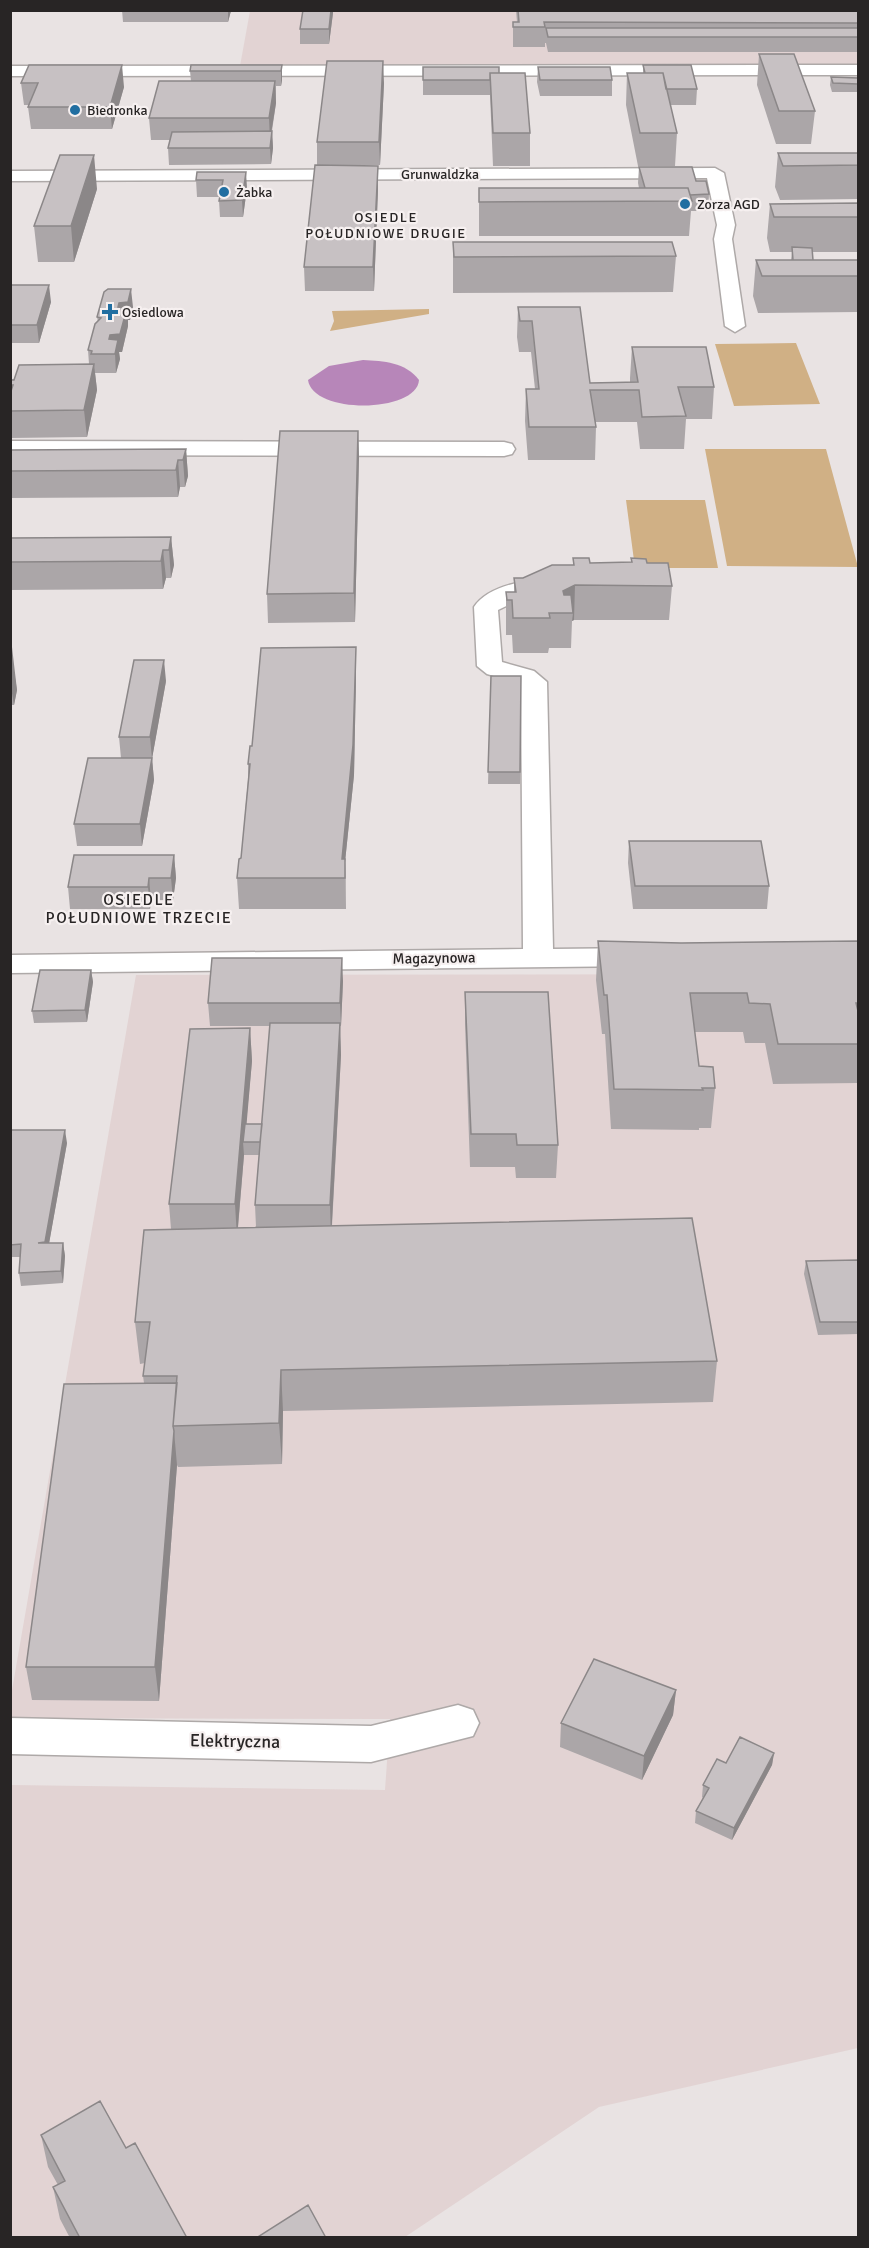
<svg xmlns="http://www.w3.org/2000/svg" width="869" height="2248" viewBox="0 0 869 2248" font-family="Signika,sans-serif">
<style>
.built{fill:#e2d3d3}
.green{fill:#d0b085}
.water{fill:#b786b9}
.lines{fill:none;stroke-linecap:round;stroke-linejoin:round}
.street-casing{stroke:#aea9a8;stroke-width:3}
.street{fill:#fff;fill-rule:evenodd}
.wall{fill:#aba6a8;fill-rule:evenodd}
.shaded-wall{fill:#8b8788}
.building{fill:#c7c1c3;stroke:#8b8788;stroke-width:1.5}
.poi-dot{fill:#216ea1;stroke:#f6f0f0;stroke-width:2}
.labels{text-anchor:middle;stroke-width:4.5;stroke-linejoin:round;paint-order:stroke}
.far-poi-label{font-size:14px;fill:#282525;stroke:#f6f0f0;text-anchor:start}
.far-street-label{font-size:14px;fill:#282525;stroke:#f6f0f0}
.far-neighbourhood-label{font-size:14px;letter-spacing:1.5px;fill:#282525;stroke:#f6f0f0}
.street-label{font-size:15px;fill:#282525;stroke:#f6f0f0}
.neighbourhood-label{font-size:16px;letter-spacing:1.5px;fill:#282525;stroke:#f6f0f0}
.near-street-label{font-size:18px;fill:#282525;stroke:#f6f0f0}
</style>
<rect width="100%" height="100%" fill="#e9e3e3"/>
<path class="built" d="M250 11H858V65L240 66Z
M858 974V2048L599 2107 405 2237H11V1785L385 1790 390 1719 11 1718V1696L136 975Z"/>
<path class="green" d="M429 309V314L330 331 334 321 332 311Z
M796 343 820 404 734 406 715 344Z
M705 449H826L858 567 727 566Z
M626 500H705L718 568H635Z"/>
<path class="water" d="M363 360C384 361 405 362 419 380 417 413 313 415 308 380L329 366Z"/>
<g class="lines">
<g class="street-casing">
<path id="street" d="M858 65V75L10 76V66Z
M715 168 724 173 735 225 732 239 745 326 735 332 725 326 714 239 717 225 707 178 10 181V171Z
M10 441 504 442 512 444 515 449 512 454 504 456 10 455Z
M559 578 567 580 571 585 567 590 529 595 498 610 502 662 534 671 547 682 553 949 642 948 653 951 657 957 653 963 642 966 10 973V955L523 949 521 684 487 674 477 666 474 607C490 583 533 579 559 578Z
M458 1705 473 1710 479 1723 473 1736 371 1762 10 1754V1718L371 1726Z"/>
</g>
<use href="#street" class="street"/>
</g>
<path class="wall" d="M122 10H231L228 22H123Z
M516 10H858V52H548L546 43H545V47H513V22H517Z
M333 13 329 44H300V29Z
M759 54 815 111 811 144H776L757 85Z
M282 65V80L281 86H276V103L272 131 273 148 271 164 169 165 168 148 170 140H151L149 118 191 81 190 71Z
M643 65 697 89 696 105H670L677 133 675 166H638L626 105 627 73H643Z
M423 67 499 73 530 133V166H493L490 95H423Z
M538 67 612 80V96H540L537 82Z
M831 77 858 78V92H832L830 85Z
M21 83 124 87 112 129H31L28 107 29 105H24Z
M384 83 380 165H317V142Z
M778 153H858V199L780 200 775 187Z
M639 167 696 181 709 194 708 211H691L689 236H479V188H639L638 183Z
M197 172 247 188 243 217H220L219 201V197H197L196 180Z
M97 189 74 262H38L34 226Z
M378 189 374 291H305L304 267Z
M858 203V252H812L813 260H858V312L758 313 753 296 756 260H791L792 252H770L767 238 770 204Z
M453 242 676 256 673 292 453 293Z
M10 285 51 302 39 343H10Z
M133 307 130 320H128V326L122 352H119L120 359 116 373H95L97 390 87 437 10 438V380L89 364 88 350 98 322 97 317Z
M518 307 590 383 630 382V378L632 347 714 387 712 419H686L684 449H640L637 422H595L596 427 595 460H528L525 421 526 389H535L531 352H519L517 337Z
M358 431 359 457 355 622 268 623 267 594Z
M186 449 188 476 185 487H180L178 497 10 498V450Z
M171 537 174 565 171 578H166L163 589 10 590V538Z
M573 558 590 563H647L672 586 669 620H574L572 621 571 648H549L548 653H513L512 635H506V592H514V578H523L573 565Z
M10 647 17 690 14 705H10Z
M491 676H521L520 784H488Z
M356 677 354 775 345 862 346 909H239L237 878 241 858 248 780V764L252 746Z
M166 681 152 758 154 780 142 846H77L74 824 121 758 119 737Z
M629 841 769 886 767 909H633L628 863Z
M174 855 176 878 173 900H151L150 909H70L68 887Z
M598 941 681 943 858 941V1083L773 1084 765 1043H745L743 1032H695L699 1066 715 1088 711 1128H699V1130L611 1129 605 1034H602L596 980Z
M91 970 93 982 87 1022 34 1023 32 1011Z
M343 981 341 1026H340L341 1055 332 1226 717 1361 713 1402 283 1411 282 1464 178 1467 177 1465 159 1701 32 1700 26 1667 144 1383 143 1376 145 1363 140 1364 135 1322 171 1229 169 1204 250 1028 252 1061 246 1124H262L270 1026H210L208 1003ZM244 1155H259L255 1205 256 1227 238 1228Z
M465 992 558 1145 556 1178H516L515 1167H470L465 1024Z
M10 1130 67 1143 49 1243H63L65 1256 63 1283 21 1286 19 1273 21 1257H10Z
M858 1260V1334L818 1335 804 1274 806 1261Z
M676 1690 673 1715 642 1780 560 1747 561 1723Z
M774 1753 772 1765 732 1840 695 1823 696 1811 703 1798 702 1797 703 1785 726 1763Z
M41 2135 126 2148 187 2238H70L60 2219 53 2187 58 2185 48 2167Z"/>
<path class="shaded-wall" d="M228 10 231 11 228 22Z
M331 10H333V13L329 44V29Z
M383 61 384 83 380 165 379 142Z
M122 65 124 87 112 129 110 107Z
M282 65V80L281 86V71Z
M275 81 276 103 270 140 269 118Z
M272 131 273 148 271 164 270 148Z
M94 155 97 189 74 262 71 226Z
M378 166V189L374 291 373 267Z
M246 172 247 188 243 217 242 200Z
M49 285 51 302 39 343 37 325Z
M131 289 133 307 130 320H128V326L122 352H119L120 359 116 373 115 354 109 339 119 303Z
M94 364 97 390 87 437 84 410Z
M358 431 359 457 355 622 354 593Z
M186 449 188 476 185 487 183 460Z
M178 460 180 487 178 497 176 470Z
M171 537 174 565 171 578 169 550Z
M163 550 166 578 163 589 161 561Z
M575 585 574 620 572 621 573 613H563V591Z
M12 647 17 690 14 705 10 682V652Z
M356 647V677L354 775 345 862 346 909 345 878 342 859Z
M164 660 166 681 152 759 150 737Z
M152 758 154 780 142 846 140 824Z
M174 855 176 878 173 900 171 878Z
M149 878 151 900 150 909 148 887Z
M342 958 343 981 341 1026 340 1003Z
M91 970 93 982 87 1022 85 1010Z
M340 1023 341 1055 331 1239 330 1205Z
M250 1028 252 1061 245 1142H243L244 1155 237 1237 235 1204Z
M65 1130 67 1143 47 1255 45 1242Z
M63 1243 65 1256 63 1283 61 1271Z
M281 1370 283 1411 282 1464 279 1423Z
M174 1431 177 1465 159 1701 155 1667Z
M676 1690 673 1715 642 1780 644 1756Z
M774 1753 772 1765 732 1840 734 1828Z"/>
<path class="building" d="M303 10H331L329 29H300Z
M518 10H858V23L544 22 545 27H513V22H519Z
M546 28H858V37H548Z
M759 54H794L815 111H779Z
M327 61H383L379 142H317Z
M29 65H122L110 107H28L38 83H21Z
M191 65H282L281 71H190Z
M643 65H691L697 89H666L663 73H645Z
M423 67H499V73H490V80H423Z
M538 67H610L612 80H540Z
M490 73H525L530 133H493Z
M627 73H663L677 133H640Z
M831 77 858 78V84L833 83Z
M159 81H275L269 118H149Z
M272 131 270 148H168L172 132Z
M778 153H858V165L783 166Z
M60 155H94L71 226H34Z
M315 165 378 166 373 267H304Z
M639 167H692L696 181H706L709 194 690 195 688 188H645Z
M197 172H246L242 200 219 201 223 180H196Z
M479 188H688L692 201 479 202Z
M858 203V217H774L770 204Z
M453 242H672L676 256 454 257Z
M792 247 812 248 813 260H793Z
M756 260H858V276H762Z
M10 285H49L37 325H10Z
M108 289H131L128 302 119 303 118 307 127 308 120 334 110 335 109 339 118 340 115 354H91L92 351 88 350 95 324 101 318 97 317 104 292Z
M518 307H580L590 383 638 382 632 347H706L714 387H678L686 416 642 417 639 390H590L596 427H529L526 389H539L532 321H520Z
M94 364 84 410 10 411V394L13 385H10V380H14L19 365Z
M280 431H358L354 593 267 594Z
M186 449 183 460H178L176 470 10 471V450Z
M171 537 169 550H163L161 561 10 562V538Z
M573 558H589L590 563 632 562 631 558 646 559 647 563H668L672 586 575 585 563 591 564 595H571L573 613H549L550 618H513L512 600H507L506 592H516L514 578H523L552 565H574Z
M356 647 353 745 342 859H345V878H237L239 859 241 858 250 764H248L250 746H252L261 648Z
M134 660H164L150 737H119Z
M491 676H521L520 772H488Z
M88 758H152L140 824H74Z
M629 841H761L769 886H635Z
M74 855H174L171 878H149L148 887H68Z
M598 941 681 943 858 941V1003H856L858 1011V1044H778L770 1004 749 1003 747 993H690L699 1066 713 1067 715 1088H702L703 1090 614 1089 607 995H604Z
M212 958H342L340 1003H208Z
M40 970H91L85 1010 32 1011Z
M465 992H548L558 1145H517L516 1134H471Z
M270 1023H340L330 1205H255Z
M250 1028 235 1204H169L190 1029Z
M245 1124H262L260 1142H243Z
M10 1130H65L45 1242 38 1243H63L61 1271 19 1273 21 1244 10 1245Z
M692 1218 717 1361 281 1370 279 1423 173 1426 177 1376H143L150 1322H135L144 1230Z
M858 1260V1322H820L806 1261Z
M177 1383 173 1426 174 1431 155 1667H26L64 1384Z
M594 1659 676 1690 644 1756 561 1723Z
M740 1737 774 1753 734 1828 696 1811 709 1788 703 1785 717 1759 726 1763Z
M100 2101 126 2148 135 2143 187 2238H80L53 2187 65 2181 41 2135Z
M308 2205 326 2238H256Z"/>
<g class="poi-dot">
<circle cx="75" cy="110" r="6"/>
<circle cx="224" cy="192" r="6"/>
<circle cx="685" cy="204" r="6"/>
<path d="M107 303h6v6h6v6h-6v6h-6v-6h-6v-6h6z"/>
</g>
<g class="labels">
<g class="far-poi-label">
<text x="87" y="115">Biedronka</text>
<text x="236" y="197">Żabka</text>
<text x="697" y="209">Zorza AGD</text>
<text x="122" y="317">Osiedlowa</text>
</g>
<g class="far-street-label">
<text x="440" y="179">Grunwaldzka</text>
</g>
<g class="far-neighbourhood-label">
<text x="386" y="222">OSIEDLE<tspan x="386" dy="16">POŁUDNIOWE DRUGIE</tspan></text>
</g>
<g class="street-label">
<text transform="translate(434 958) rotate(-1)" y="5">Magazynowa</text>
</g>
<g class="neighbourhood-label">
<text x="139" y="905">OSIEDLE<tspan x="139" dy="18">POŁUDNIOWE TRZECIE</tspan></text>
</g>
<g class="near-street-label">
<text transform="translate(235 1741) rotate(1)" y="6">Elektryczna</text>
</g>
</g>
<rect width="869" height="2248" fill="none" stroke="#282525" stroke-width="24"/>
</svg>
